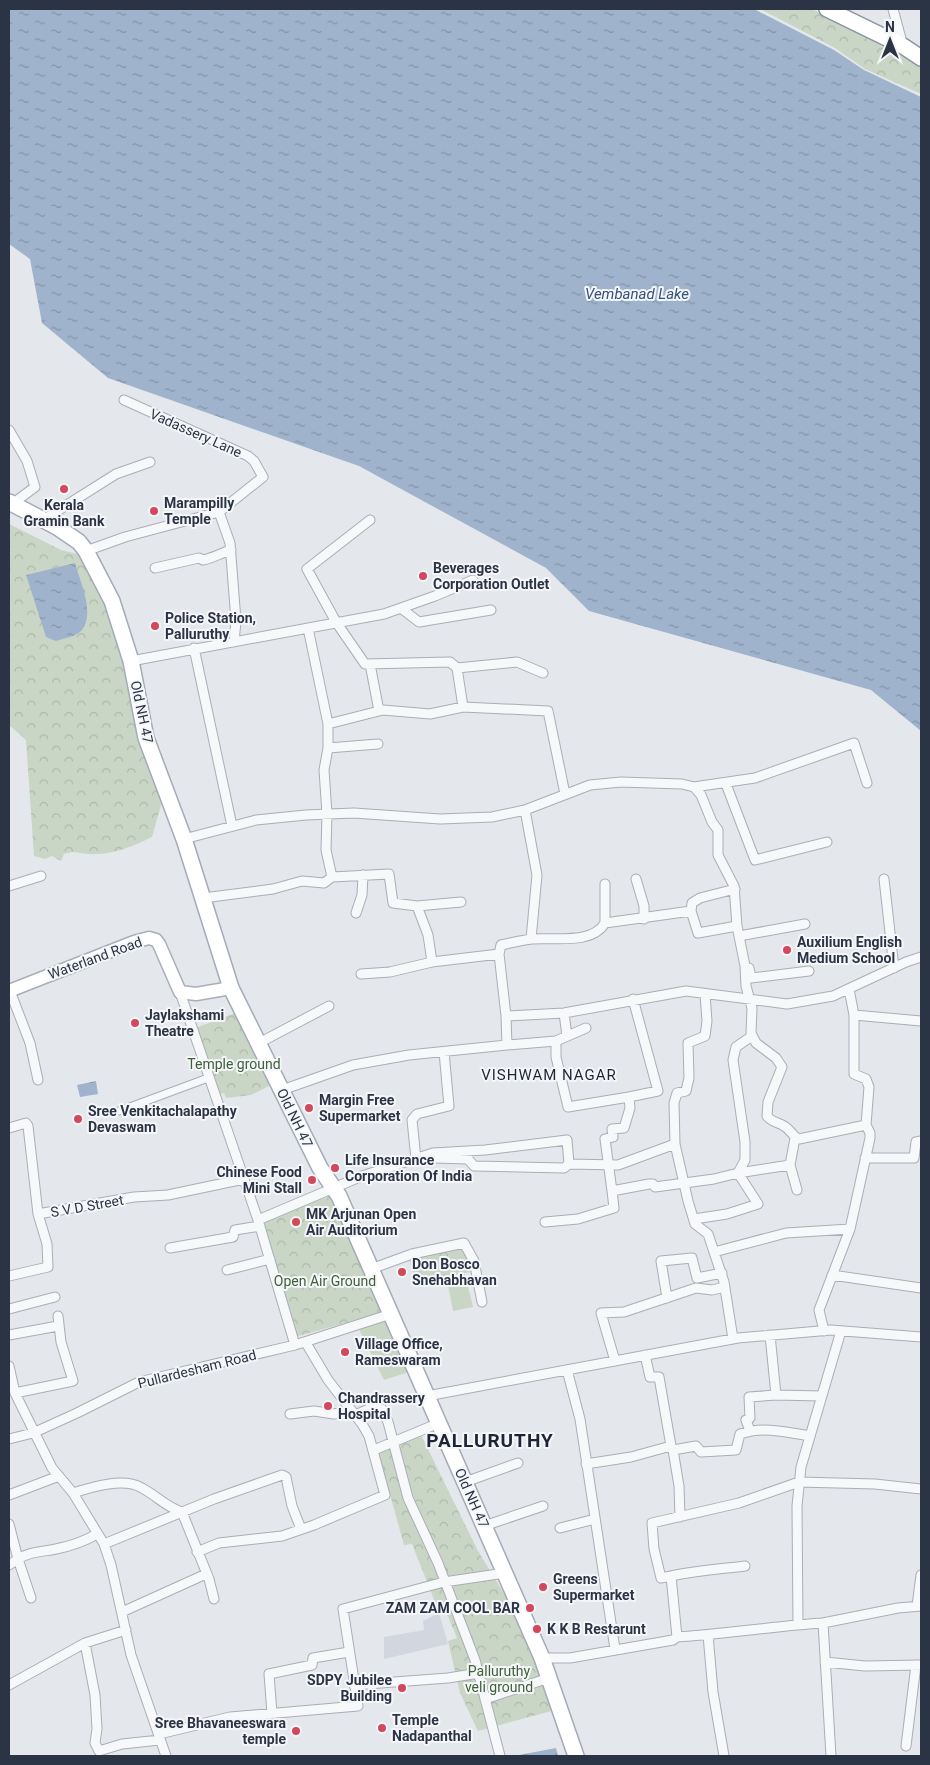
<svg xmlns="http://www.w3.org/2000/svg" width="930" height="1765" viewBox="0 0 930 1765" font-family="Roboto,sans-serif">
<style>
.built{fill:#d2d6de}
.park{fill:url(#park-crowns)}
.pitch{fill:#c9d6c5}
.water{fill:url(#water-ripples)}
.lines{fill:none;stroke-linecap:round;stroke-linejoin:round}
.pedestrian-casing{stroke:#a9aeb7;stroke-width:9}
.minor-casing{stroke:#a9aeb7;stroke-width:11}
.secondary-casing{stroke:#a9aeb7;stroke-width:15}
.primary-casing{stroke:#a3abb8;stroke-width:18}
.trunk-casing{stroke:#8b94a3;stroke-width:18}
.pedestrian{stroke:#f7f8fa;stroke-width:7}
.minor{stroke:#f7f8fa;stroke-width:9}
.secondary{stroke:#fff;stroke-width:12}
.primary{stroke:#fff;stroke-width:15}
.trunk{stroke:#fff;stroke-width:15}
.poi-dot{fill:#d1495b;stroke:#f4f6f9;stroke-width:2}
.labels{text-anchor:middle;stroke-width:4;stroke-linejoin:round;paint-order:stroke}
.street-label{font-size:14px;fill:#2b3445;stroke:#f4f6f9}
.poi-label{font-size:14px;font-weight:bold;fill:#2b3445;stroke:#f4f6f9;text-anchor:start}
.park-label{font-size:14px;fill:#3f6138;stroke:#f4f6f9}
.water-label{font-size:15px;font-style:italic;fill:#34527a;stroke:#f4f6f9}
.neighbourhood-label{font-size:15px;letter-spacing:1px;fill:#1d2536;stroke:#f4f6f9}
.district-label{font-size:19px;font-weight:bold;letter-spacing:1px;fill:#1d2536;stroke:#f4f6f9}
</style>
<defs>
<pattern id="park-crowns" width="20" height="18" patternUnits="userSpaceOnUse" patternTransform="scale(1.25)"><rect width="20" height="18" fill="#c9d6c5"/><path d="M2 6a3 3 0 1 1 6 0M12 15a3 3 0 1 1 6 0" fill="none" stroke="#adb8ab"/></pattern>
<pattern id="water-ripples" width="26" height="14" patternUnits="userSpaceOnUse" patternTransform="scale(1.25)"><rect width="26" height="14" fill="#9fb4cc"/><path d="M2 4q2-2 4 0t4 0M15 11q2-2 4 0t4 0" fill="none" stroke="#8293a7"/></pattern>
</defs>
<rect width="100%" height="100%" fill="#e4e7ec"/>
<path class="built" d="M439 1613 448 1644 384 1659V1637L424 1630 423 1621Z"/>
<path class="park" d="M760 9H812L921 66V94L865 69 835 48Z
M9 524 61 550 85 556 113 611 157 771 161 805 152 837C133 846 114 855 91 854 80 854 75 850 64 854L61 861 52 856 45 859 34 856 26 740 9 725Z
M241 1011 275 1083 251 1095 226 1098 224 1093 217 1095 190 1030Z
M335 1194 388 1311 295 1337 261 1222Z
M463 1245 471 1272 416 1281 408 1257Z
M421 1435 478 1551 511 1605 559 1709 478 1731 460 1693 448 1641 457 1638 445 1609 439 1612 412 1544 404 1545 378 1451Z"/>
<path class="pitch" d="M465 1274 473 1307 453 1311 447 1280Z
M390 1315 415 1370 384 1380 357 1325Z"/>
<path class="water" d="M9 9H754L834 50 864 70 921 97V731L871 690 589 611 546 568 359 466 108 378 42 323 30 259 9 244Z
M75 563C80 582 96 614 81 631 75 637 64 638 56 641L46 637 26 575Z
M96 1081 98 1094 80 1097 77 1085Z
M556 1748 558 1756H514Z"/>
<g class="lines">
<g class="pedestrian-casing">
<path id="pedestrian" d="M119 1111 208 1078"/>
</g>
<g class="minor-casing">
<path id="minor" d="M893 9 903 46
M124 400 248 456 254 461 263 477 219 512
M9 430 27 461 35 487 12 504
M43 520 116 474 150 462
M370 520 307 569 336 622 365 664 450 662 457 668 463 707
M86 551 125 537 219 512 230 543 236 621 234 642
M155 568 199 558 203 560C213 558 221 553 231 550
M402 609 419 622 491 610
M308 628 328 724V748L324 770 327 814 326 850 332 877 389 874 393 903 417 906 428 935 432 962
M194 648 232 826
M131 661 384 614 435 596 473 580
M370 664 379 711
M457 668 517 662 543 673
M328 724 383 710 430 714 463 707 548 711 565 794
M328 748 378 744
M726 784 755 860 827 842
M694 787 755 778 854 743 867 783
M525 810 537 875 531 939
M184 839 256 820 306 815 354 813 440 819 492 817 525 810 590 785 621 782 682 784 694 787 701 795 712 822 718 830V855L734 886 737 926 745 966 746 986 752 1008 751 1033 756 1043 776 1058 782 1067 768 1102 767 1116C771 1122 778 1122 784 1126 790 1129 793 1137 799 1139L866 1125 870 1133V1138L850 1229 819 1310 824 1331
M636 879 644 906V919
M884 879 894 968
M605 884V923
M9 886 41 876
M735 889 700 898 692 903 691 911 698 933 737 926
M203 898 273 889 302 881 324 883 332 877
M417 906 461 902
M356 913 362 895 363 875
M739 936 805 924
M499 954 506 1016
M749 968 751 978 809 971
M361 974 390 972 432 962 499 954 501 945C511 943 522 940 532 939 554 937 592 945 605 923L691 911
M849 989 854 1015V1074L866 1079 869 1087 866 1125
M10 991 30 1043 38 1080
M180 992 258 1220
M633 999 658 1091 629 1097 630 1108 624 1128 612 1129 613 1137 605 1139 612 1191 649 1184H653L655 1187 714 1179 738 1173 745 1160V1142L733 1060 736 1047 752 1036
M564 1013 567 1036
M854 1015 921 1021
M556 1041V1057L568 1107 629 1097
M259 1043 329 1006
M507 1045 556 1041 586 1028
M282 1090 353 1065 409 1055 507 1045 506 1016 564 1013 686 991 787 1004 833 996 906 962 921 957
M9 1128 26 1123 28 1126 38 1214 47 1244 48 1267 9 1276
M795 1138 790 1165 797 1190
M675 1144 674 1103 677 1093 686 1091 689 1078 688 1043 705 1036 707 1021 705 994
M433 1153 434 1158 468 1159 474 1166 564 1168 569 1164
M865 1158H914L916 1142 921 1141
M416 1159 412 1120 417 1114 449 1106 444 1052
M38 1214 134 1197 168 1195 244 1179
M694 1219 727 1214 758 1204 738 1173 790 1165
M545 1222 578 1219 614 1208 612 1191
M170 1248 233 1237 235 1230 260 1226
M714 1252 786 1233 850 1229
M371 1269 412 1254 464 1243 474 1261 482 1302
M227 1270 270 1259
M832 1275 921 1288
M667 1298 661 1261 692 1258 697 1278 722 1273
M9 1309 55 1297
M58 1316 61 1342 73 1381 15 1393 52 1468 73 1493C92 1487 124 1477 142 1488 157 1496 166 1507 182 1512L209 1579 214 1599
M9 1335 58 1326
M770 1335 776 1395 822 1396
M295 1345 258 1220 362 1176 433 1153 485 1150 567 1140 569 1164 618 1165 675 1144 688 1201 695 1224 708 1234 724 1282 733 1339
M645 1355 650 1377H659L671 1446
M615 1361 601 1313 624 1312 696 1288 712 1290 725 1287
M9 1366 15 1393
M567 1370 580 1419 615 1649
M427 1396 738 1338 831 1330 921 1337
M290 1414 314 1411 334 1414 351 1410
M355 1415 371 1408 382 1409 388 1422 408 1498 438 1563 475 1660 500 1756
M750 1431 746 1420 750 1418 749 1397 776 1395
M9 1439 33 1433 77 1413 139 1382 295 1345 391 1314
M374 1450 439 1423
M673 1450 679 1486 680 1517
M586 1464 631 1457 671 1446 673 1450 696 1446 701 1452 736 1450 740 1434C764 1426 786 1432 810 1436
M465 1482 518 1463
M73 1493 104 1544 111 1565 131 1655 166 1756
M9 1495 59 1476
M9 1524 18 1559 9 1565
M484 1526 543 1506
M560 1528 595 1519
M104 1544 214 1499 282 1475 286 1477 292 1506 301 1529
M197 1552 219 1543 282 1536 314 1525 385 1495 369 1436 362 1424 328 1380 306 1343
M671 1576C695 1571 720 1569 745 1566
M31 1598 18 1559C31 1551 42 1552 56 1549 71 1546 85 1541 97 1534
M917 1606 921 1575
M122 1612 206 1574
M798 1624 797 1506 801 1467 841 1331
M708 1635 713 1692 724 1756
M677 1637 671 1576 661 1578 654 1549 652 1523 739 1503 799 1482 875 1484 921 1489
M85 1643 95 1695 97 1729 95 1743 99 1751 122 1744 160 1740
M542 1658H570L673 1640 677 1637C726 1634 774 1626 823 1623
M825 1662 865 1666 921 1665
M9 1685 85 1643 126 1630
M354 1685 448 1678 479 1673
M485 1699 549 1678
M272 1713 269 1674 312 1665 313 1658 349 1652
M159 1734 230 1717 358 1706 343 1609 444 1582 505 1573
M906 1746 916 1665
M831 1756 823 1623 898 1608 921 1606"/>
</g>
<g class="secondary-casing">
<path id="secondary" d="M9 991 134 942 149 938 156 940 159 944 180 992 196 994 231 988"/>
</g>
<g class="primary-casing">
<path id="primary" d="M9 502 57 527 79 542 86 551 112 601 131 661 146 738 184 839 231 988 320 1168 339 1196 542 1658 576 1756"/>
</g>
<g class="trunk-casing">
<path id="trunk" d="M827 9 903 46 921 58"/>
</g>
<use href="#pedestrian" class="pedestrian"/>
<use href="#minor" class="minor"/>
<use href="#secondary" class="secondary"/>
<use href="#primary" class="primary"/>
<use href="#trunk" class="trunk"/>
</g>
<g class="poi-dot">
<circle cx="64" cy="489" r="5"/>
<circle cx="154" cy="511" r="5"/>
<circle cx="423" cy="576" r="5"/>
<circle cx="155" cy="626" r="5"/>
<circle cx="787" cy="950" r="5"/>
<circle cx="135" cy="1023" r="5"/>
<circle cx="309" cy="1108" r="5"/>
<circle cx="78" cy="1119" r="5"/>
<circle cx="335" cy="1168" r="5"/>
<circle cx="312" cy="1180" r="5"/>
<circle cx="296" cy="1222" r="5"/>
<circle cx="402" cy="1272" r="5"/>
<circle cx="345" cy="1352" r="5"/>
<circle cx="328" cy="1406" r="5"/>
<circle cx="543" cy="1587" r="5"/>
<circle cx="530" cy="1608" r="5"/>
<circle cx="537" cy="1629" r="5"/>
<circle cx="402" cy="1688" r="5"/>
<circle cx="382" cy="1728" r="5"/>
<circle cx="296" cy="1731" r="5"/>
</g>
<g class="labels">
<g class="street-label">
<text transform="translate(196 433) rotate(24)" y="5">Vadassery Lane</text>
<text transform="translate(142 712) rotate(78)" y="5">Old NH 47</text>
<text transform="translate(95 958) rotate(-20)" y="5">Waterland Road</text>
<text transform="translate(295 1118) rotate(64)" y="5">Old NH 47</text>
<text transform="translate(87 1206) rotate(-10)" y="5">S V D Street</text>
<text transform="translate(197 1369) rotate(-14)" y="5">Pullardesham Road</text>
<text transform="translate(472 1498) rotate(66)" y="5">Old NH 47</text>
</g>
<g class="poi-label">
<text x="164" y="508">Marampilly<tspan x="164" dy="16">Temple</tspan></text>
<text x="64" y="510" text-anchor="middle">Kerala<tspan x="64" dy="16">Gramin Bank</tspan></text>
<text x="433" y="573">Beverages<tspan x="433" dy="16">Corporation Outlet</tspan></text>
<text x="165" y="623">Police Station,<tspan x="165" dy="16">Palluruthy</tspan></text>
<text x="797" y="947">Auxilium English<tspan x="797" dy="16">Medium School</tspan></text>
<text x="145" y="1020">Jaylakshami<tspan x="145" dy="16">Theatre</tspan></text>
<text x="319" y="1105">Margin Free<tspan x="319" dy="16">Supermarket</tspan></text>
<text x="88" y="1116">Sree Venkitachalapathy<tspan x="88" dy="16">Devaswam</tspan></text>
<text x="345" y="1165">Life Insurance<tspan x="345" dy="16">Corporation Of India</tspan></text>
<text x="302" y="1177" text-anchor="end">Chinese Food<tspan x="302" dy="16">Mini Stall</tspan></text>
<text x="306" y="1219">MK Arjunan Open<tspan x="306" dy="16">Air Auditorium</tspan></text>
<text x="412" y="1269">Don Bosco<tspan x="412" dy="16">Snehabhavan</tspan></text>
<text x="355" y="1349">Village Office,<tspan x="355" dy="16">Rameswaram</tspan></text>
<text x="338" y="1403">Chandrassery<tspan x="338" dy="16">Hospital</tspan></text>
<text x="553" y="1584">Greens<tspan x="553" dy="16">Supermarket</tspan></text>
<text x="520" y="1613" text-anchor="end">ZAM ZAM COOL BAR</text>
<text x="547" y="1634">K K B Restarunt</text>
<text x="392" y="1685" text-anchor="end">SDPY Jubilee<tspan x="392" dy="16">Building</tspan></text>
<text x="392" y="1725">Temple<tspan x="392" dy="16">Nadapanthal</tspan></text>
<text x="286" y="1728" text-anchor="end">Sree Bhavaneeswara<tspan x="286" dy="16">temple</tspan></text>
</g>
<g class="park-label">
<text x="234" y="1069">Temple ground</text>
<text x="325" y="1286">Open Air Ground</text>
<text x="499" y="1676">Palluruthy<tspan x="499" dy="16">veli ground</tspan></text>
</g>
<g class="water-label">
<text x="637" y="299">Vembanad Lake</text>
</g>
<g class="neighbourhood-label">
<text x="549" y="1080">VISHWAM NAGAR</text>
</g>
<g class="district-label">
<text x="490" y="1447">PALLURUTHY</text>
</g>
</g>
<rect width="930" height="1765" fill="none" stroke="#2b3445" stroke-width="20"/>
<g transform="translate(890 40)" stroke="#f4f6f9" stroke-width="4" paint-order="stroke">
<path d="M0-4L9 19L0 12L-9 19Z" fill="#2b3445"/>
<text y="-8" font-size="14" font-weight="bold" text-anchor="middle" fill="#2b3445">N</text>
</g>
</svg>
